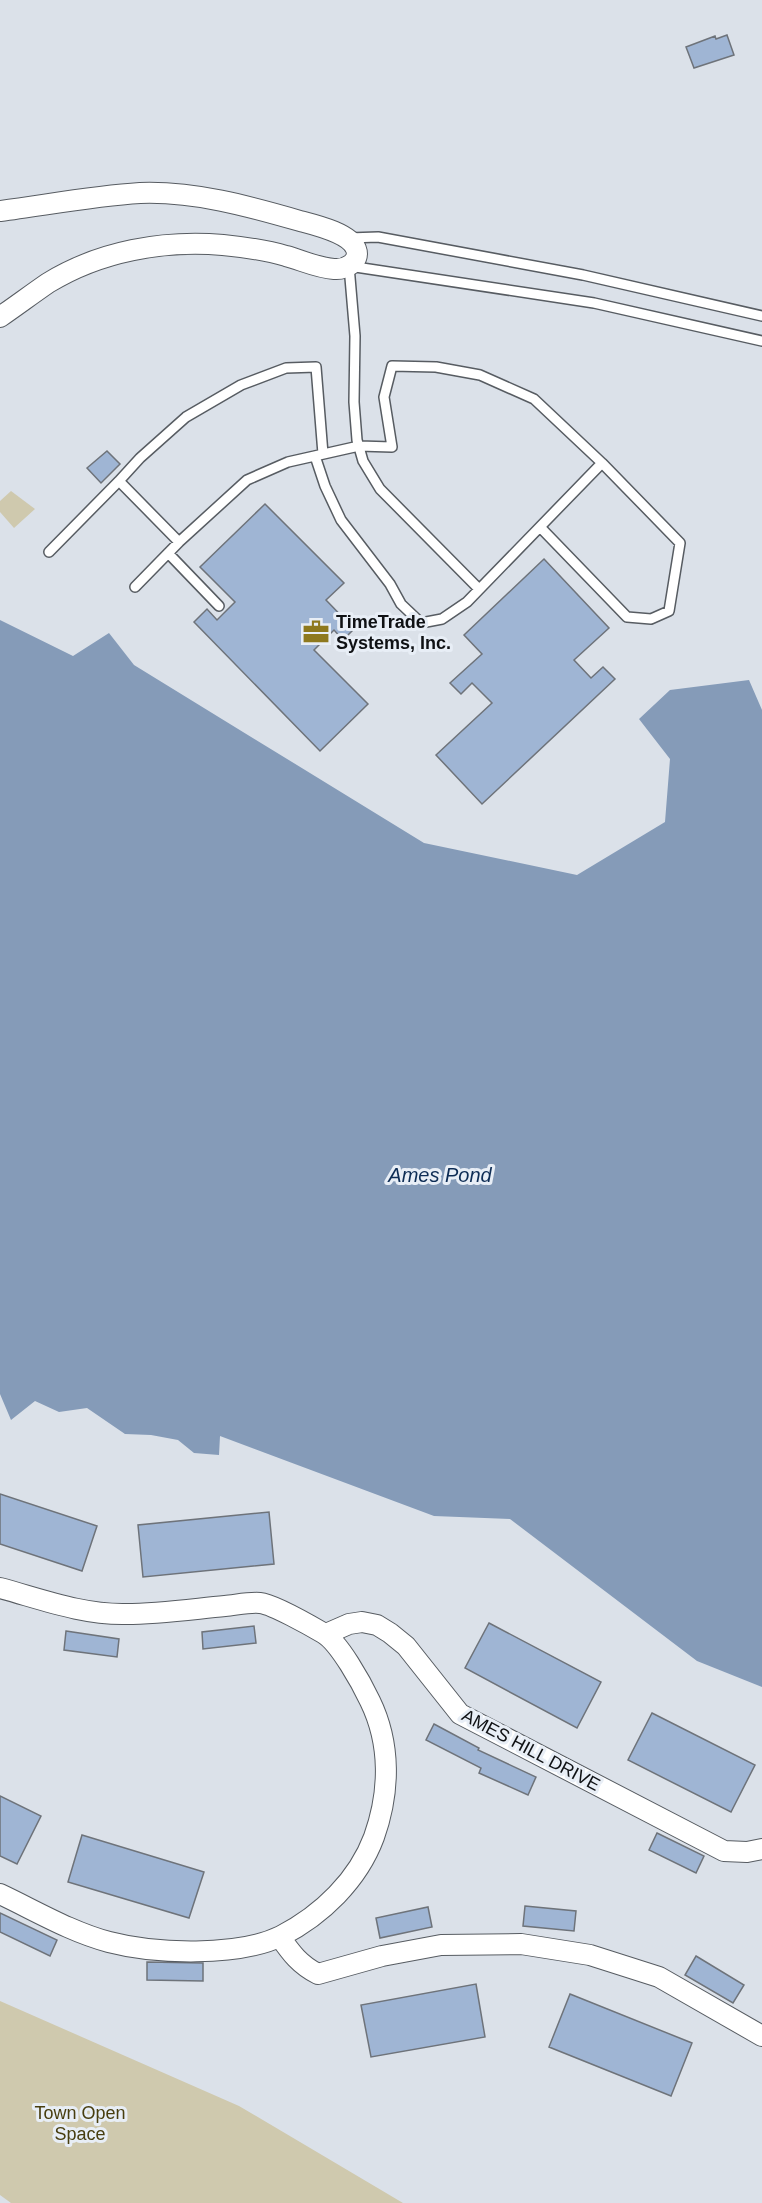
<svg xmlns="http://www.w3.org/2000/svg" width="762" height="2203" viewBox="0 0 762 2203" font-family="Arial,sans-serif">
<style>
.green{fill:#cfc9ae}
.water{fill:#859bb8}
.building{fill:#9fb5d4;stroke:#6e737a;stroke-width:1.5}
.lines{fill:none;stroke-linecap:round;stroke-linejoin:round}
.service-casing{stroke:#575c62;stroke-width:12}
.minor-casing{stroke:#575c62;stroke-width:22}
.service{stroke:#fff;stroke-width:9}
.minor{stroke:#fff;stroke-width:20}
.labels{text-anchor:middle;stroke-width:6;stroke-linejoin:round;paint-order:stroke}
.poi-label{font-size:18px;font-weight:bold;fill:#0f1114;stroke:#e8eef6;text-anchor:start}
.street-label{font-size:18px;fill:#0f1114;stroke:#e8eef6}
.park-label{font-size:18px;fill:#483e0f;stroke:#e8eef6}
.water-label{font-size:20px;font-style:italic;fill:#0e2d55;stroke:#e8eef6}
</style>
<rect width="100%" height="100%" fill="#dbe1e9"/>
<path class="green" d="M11 491 35 509 14 528 0 512V501Z
M0 2001 239 2106 403 2203H11L0 2195Z"/>
<path class="water" d="M0 620 73 656 109 633 134 665 424 843 577 875 665 822 670 759 639 719 670 690 749 680 762 710V1687L697 1661 510 1519 434 1516 220 1436 219 1455 194 1453 178 1440 151 1435 125 1434 87 1408 59 1412 35 1401 11 1420 0 1394Z"/>
<path class="building" d="M727 35 734 55 694 68 686 47 715 36 716 39Z
M107 451 120 464 101 483 87 468Z
M265 504 344 583 326 600 354 629 343 640 334 630 314 650 368 704 320 751 194 622 207 609 217 620 235 602 200 567Z
M544 559 609 628 574 660 591 678 603 667 615 679 482 804 436 755 492 703 472 683 461 694 450 683 482 654 464 635Z
M0 1494 97 1526 82 1571 0 1544Z
M269 1512 274 1564 143 1577 138 1525Z
M489 1623 601 1682 577 1728 465 1668Z
M254 1626 256 1643 203 1649 202 1632Z
M66 1631 119 1639 117 1657 64 1650Z
M652 1713 755 1765 731 1812 628 1760Z
M434 1724 479 1748 478 1750 536 1777 528 1795 479 1773 481 1768 426 1740Z
M0 1796 41 1816 17 1864 0 1856Z
M657 1833 704 1856 696 1873 649 1850Z
M82 1835 204 1872 189 1918 68 1882Z
M525 1906 576 1911 574 1931 523 1926Z
M428 1907 432 1927 380 1938 376 1918Z
M0 1913 57 1940 50 1956 0 1932Z
M696 1956 744 1985 733 2003 685 1975Z
M147 1962 203 1963V1981L147 1980Z
M476 1984 485 2037 371 2057 361 2005Z
M570 1994 692 2043 671 2096 549 2047Z"/>
<g class="lines">
<g class="service-casing">
<path id="service" d="M349 238 378 237 583 275 762 316
M315 456 325 486 341 520 390 584 401 604 421 623 442 619 467 602 602 463
M179 542 119 481 140 458 186 417 241 385 286 368 316 367 323 454
M49 552 119 481
M168 553 219 606
M135 587 179 542 247 480 288 462 359 446 392 447 384 397 392 366 436 367 480 375 534 399 602 463 680 543 669 611 651 619 627 617 540 527
M479 589 380 489 363 461 357 440 354 402 355 336 349 266 594 303 762 341"/>
</g>
<g class="minor-casing">
<path id="minor" d="M0 211C46 205 93 196 140 193 194 191 248 206 300 221 315 225 350 233 356 249 361 262 345 270 334 269 318 268 301 260 286 256 266 250 243 247 223 245 163 240 100 251 48 283 32 294 16 306 0 317
M0 1588C41 1599 83 1615 126 1614 159 1614 193 1609 225 1606 236 1605 249 1602 260 1603 272 1604 311 1626 323 1633 339 1642 362 1684 370 1701 391 1744 390 1792 374 1837 358 1880 322 1915 281 1936 238 1957 155 1954 109 1942 71 1932 36 1911 0 1894
M326 1634 349 1624 362 1622 377 1625 390 1633 406 1646 460 1714 724 1851 747 1852 762 1849
M280 1937C291 1953 300 1965 318 1974L382 1956 441 1945 521 1944 590 1955 659 1977 762 2036"/>
</g>
<use href="#service" class="service"/>
<use href="#minor" class="minor"/>
</g>
<defs>
<g id="office-bare" transform="scale(2.07)"><path d="M-6-3h4V-5.5h4V-3h4V5H-6ZM-1-4.5V-3h2v-1.5ZM-6 0V1H6V0Z" fill="#8e791e" stroke="#e8eef6" stroke-width="2.5" paint-order="stroke"/></g>
</defs>
<g fill-rule="evenodd">
<use href="#office-bare" x="316" y="632"/>
</g>
<g class="labels">
<g class="poi-label">
<text x="336" y="628">TimeTrade<tspan x="336" dy="21">Systems, Inc.</tspan></text>
</g>
<g class="street-label">
<text transform="translate(531 1750) rotate(28)" y="6">AMES HILL DRIVE</text>
</g>
<g class="park-label">
<text x="80" y="2119">Town Open<tspan x="80" dy="21">Space</tspan></text>
</g>
<g class="water-label">
<text x="440" y="1182">Ames Pond</text>
</g>
</g>
</svg>
